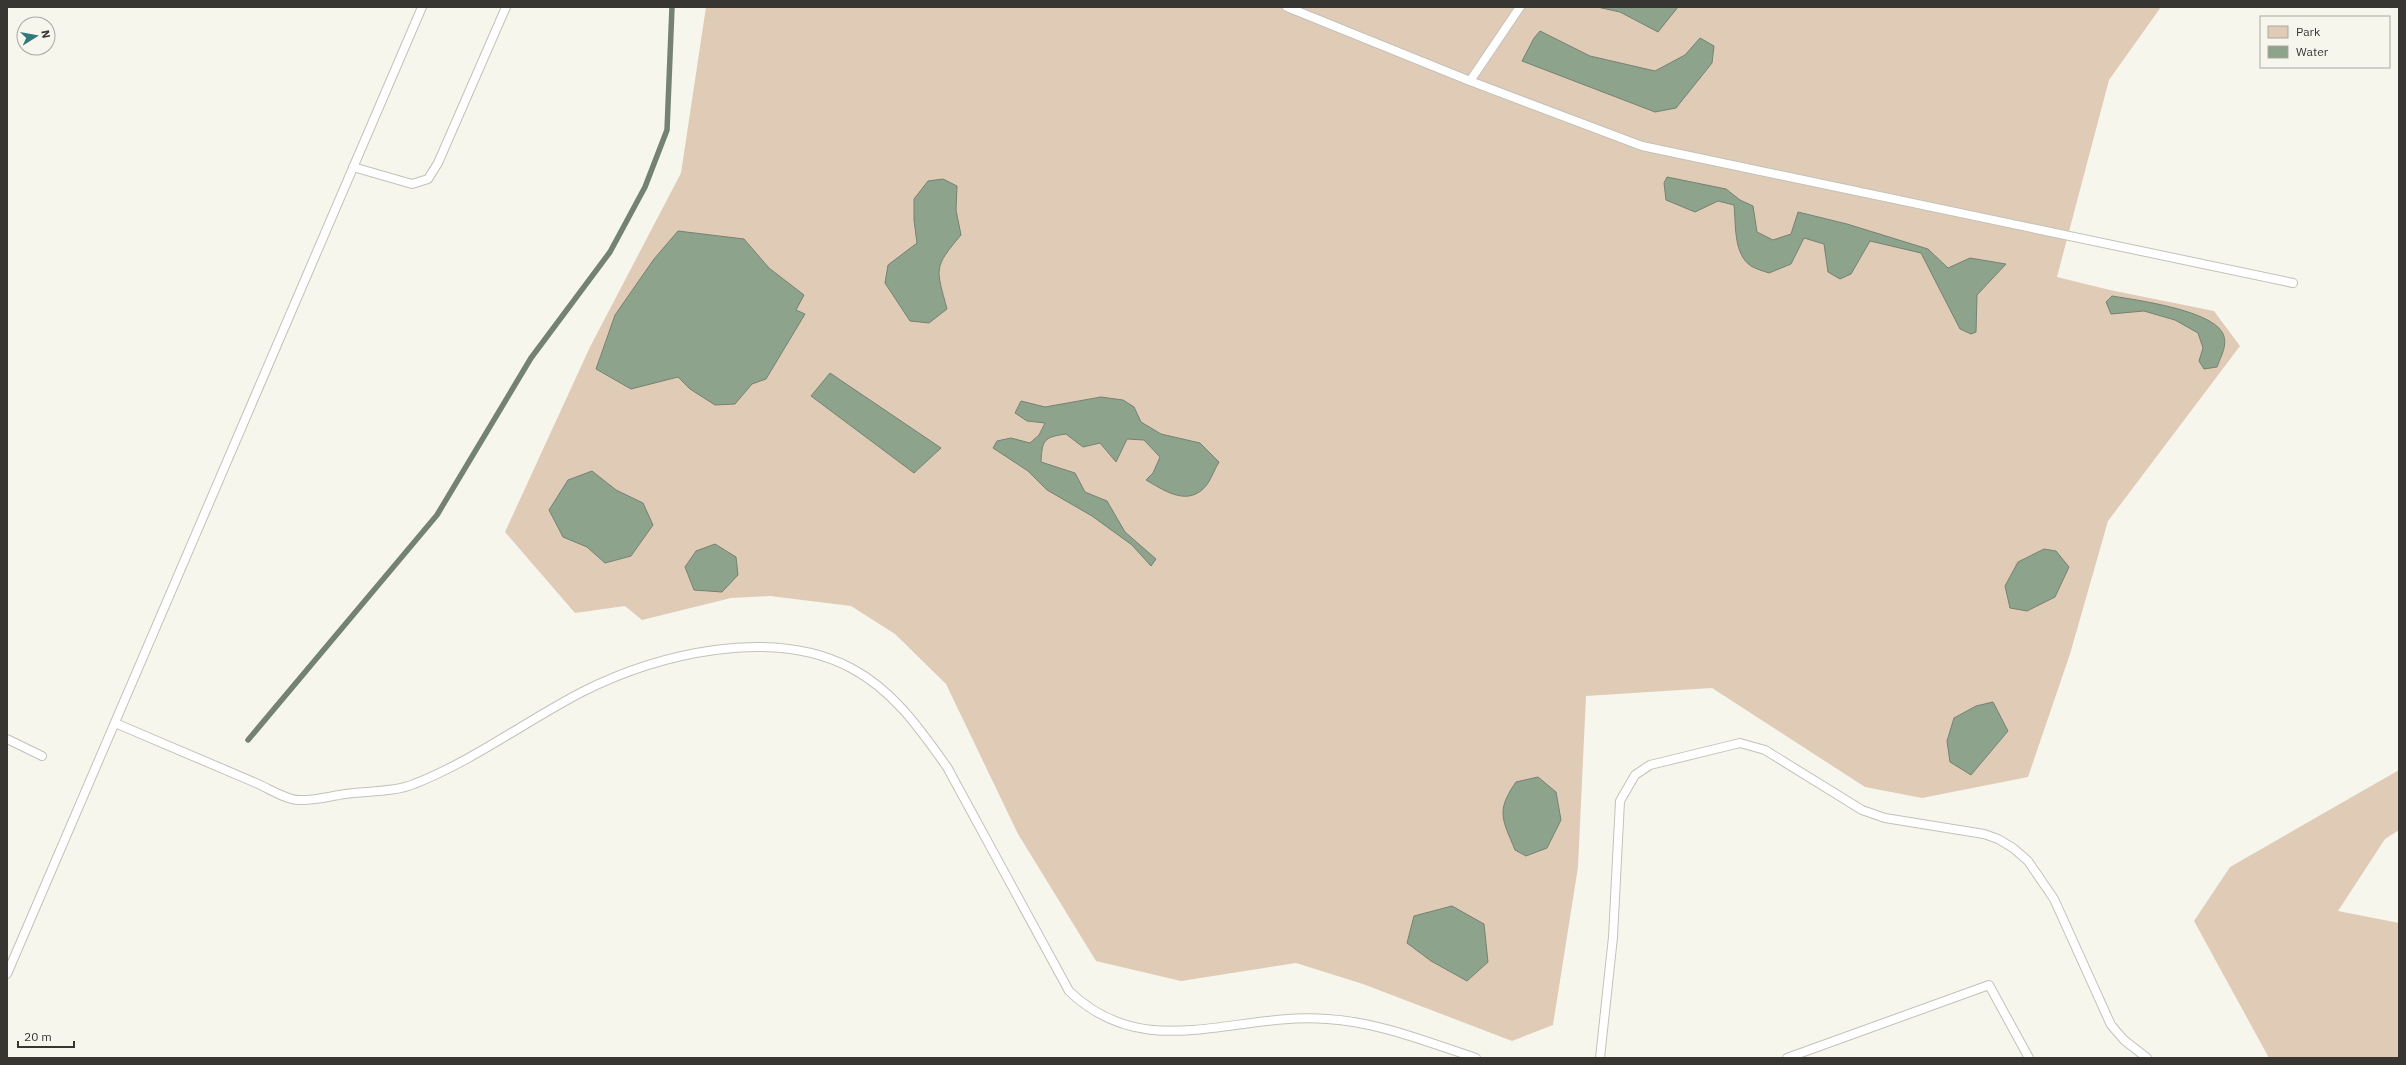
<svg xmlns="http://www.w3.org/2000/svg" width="2406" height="1065" viewBox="0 0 2406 1065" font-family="'IBM Plex Sans',sans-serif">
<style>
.green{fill:#e0cbb7}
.water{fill:#8ea38c;stroke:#748271}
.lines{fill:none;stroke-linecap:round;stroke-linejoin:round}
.stream{stroke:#748271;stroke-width:5.5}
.lane-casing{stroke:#c2c2b9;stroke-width:10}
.lane{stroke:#fff;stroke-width:8}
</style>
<rect width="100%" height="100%" fill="#f7f6ed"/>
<path class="green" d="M706 7H2161L2109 80 2057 277 2110 290 2214 311 2240 346 2108 521 2070 654 2028 777 1922 798 1865 787 1712 688 1586 696 1578 867 1553 1025 1512 1041 1363 984 1296 963 1181 981 1096 961 1018 834 946 684 895 634 851 606 770 596 731 598 642 620 625 606 575 613 505 532 590 347 681 173Z
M2399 770V830L2385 839 2338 911 2399 923V1058H2269L2194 921 2230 867Z"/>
<path class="water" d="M1597 7H1678L1658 32 1620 12Z
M1540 31 1590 56 1655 71 1685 55 1700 38 1714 46 1712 63 1676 108 1655 112 1522 61 1534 38Z
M1667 177 1726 189 1740 200 1753 206 1757 232 1773 240 1791 234 1798 212 1847 224 1928 249 1948 268 1970 258 2006 264 1977 295 1976 332 1971 334 1960 329 1921 253 1870 241 1851 274 1840 279 1828 272 1824 244 1804 238 1791 264 1769 273C1763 271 1756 269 1751 266 1733 254 1736 223 1734 205L1718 201 1695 212 1666 200 1664 183Z
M943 179 957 186 956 210 961 235C933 268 936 268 947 309L929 323 910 321 885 283 888 265 917 243 914 220V199L928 181Z
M678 231 744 239 769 268 804 295 796 310 805 314 766 379 752 384 735 404 715 405 690 389 678 377 631 389 596 369 615 315 654 259Z
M2112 296C2137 300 2209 310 2222 332 2229 343 2221 356 2217 367L2204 369 2199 361 2203 348 2198 333 2175 320 2144 311 2111 314 2106 302Z
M830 373 941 448 914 473 811 396Z
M1101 397 1123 400 1134 407 1141 422 1161 434 1200 443 1219 462C1214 470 1210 483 1203 489 1185 506 1162 489 1146 480L1153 473 1160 457 1144 440 1127 439 1116 462 1100 443 1083 447 1066 434C1044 437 1042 440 1041 462L1075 473 1085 492 1107 501 1125 532 1156 559 1151 566 1132 545 1092 516 1047 490 1028 471 993 448 997 441 1011 438 1030 443 1039 435 1045 423 1027 421 1015 413 1021 401 1045 407Z
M592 471 616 490 643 503 653 525 631 556 605 563 587 547 563 537 549 510 568 480Z
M715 544 736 557 738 575 722 592 694 590 685 567 696 551Z
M2044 549 2056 551 2069 567 2055 597 2027 611 2010 608 2005 586 2018 562Z
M1993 702 2008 731 1971 775 1950 762 1947 741 1954 718 1976 706Z
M1538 777 1556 792 1561 820 1547 848 1526 856 1515 850C1503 820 1495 812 1516 782Z
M1452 906 1484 924 1488 962 1467 981 1431 961 1407 943 1414 916Z"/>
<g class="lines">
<path class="stream" d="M248 740 437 515 531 358 610 252 645 187 667 130 672 7"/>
<g class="lane-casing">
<path id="lane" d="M1287 7 1470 81 1520 7
M1470 81 1642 146 2293 283
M353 167 412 184 428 179 438 163 506 7
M115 723C162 743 209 763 256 783 268 788 286 800 299 800 314 801 331 796 345 794 365 791 396 792 414 784 473 761 526 721 582 692 657 654 772 626 851 668 893 690 920 729 947 767L1069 991C1146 1065 1233 1012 1327 1019 1379 1022 1427 1042 1476 1058
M7 739 42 756
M7 974 422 7
M1600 1058 1613 937 1620 801 1635 775 1650 765 1740 743 1765 750 1862 810 1885 818 1984 834 1998 839 2013 848 2028 861 2054 899 2111 1025 2124 1040 2147 1058
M1787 1058 1989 985 2029 1058"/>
</g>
<use href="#lane" class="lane"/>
</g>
<rect width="2406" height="1065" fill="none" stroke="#373633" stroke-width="16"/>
<rect x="2260" y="16" width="130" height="52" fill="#f7f6ed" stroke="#aaa9a3"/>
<rect x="2268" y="26" width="20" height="12" fill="#e0cbb7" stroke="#aaa9a3"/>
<text x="2296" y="36" font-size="12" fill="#373633">Park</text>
<rect x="2268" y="46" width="20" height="12" fill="#8ea38c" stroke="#aaa9a3"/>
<text x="2296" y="56" font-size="12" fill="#373633">Water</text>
<g transform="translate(36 36) rotate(79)"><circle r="19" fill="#f7f6ed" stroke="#aaa9a3"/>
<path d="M0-3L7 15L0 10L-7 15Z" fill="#2f797d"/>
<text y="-6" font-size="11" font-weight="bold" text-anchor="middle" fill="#373633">N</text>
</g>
<path d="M18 1041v6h56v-6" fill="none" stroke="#373633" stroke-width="2"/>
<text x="24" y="1041" font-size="12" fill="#373633" stroke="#f7f6ed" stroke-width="3" paint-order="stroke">20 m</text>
</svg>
